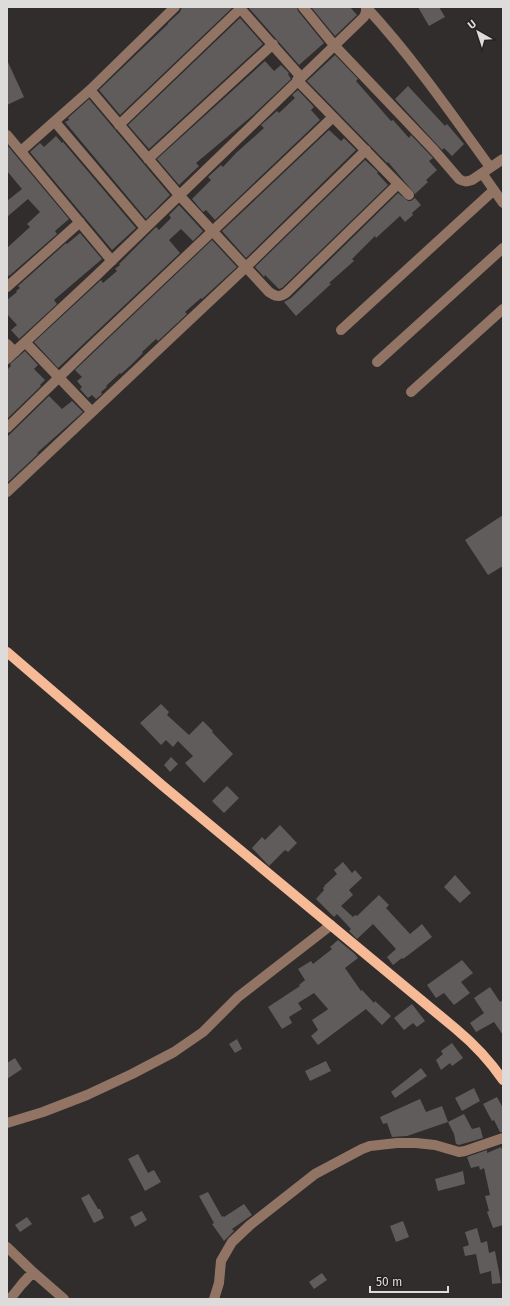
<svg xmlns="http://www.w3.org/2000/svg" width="510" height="1306" viewBox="0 0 510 1306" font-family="'Fira Sans',sans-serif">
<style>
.building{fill:#605c5b}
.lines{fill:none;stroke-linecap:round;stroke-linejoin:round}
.minor{stroke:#927464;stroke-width:10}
.major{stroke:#f7ba97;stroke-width:10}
</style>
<rect width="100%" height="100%" fill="#302d2c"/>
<path class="building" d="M182 7H233L120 115 99 90 168 24V23L180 12Z
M248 7H297L298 11 324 43 299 65Z
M311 7H350L357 15 335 36Z
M418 7H439L445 17 429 26Z
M240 18 263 44 149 149 128 125Z
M335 55 358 79 356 81 391 121 393 120 409 138 411 135 433 158 429 161 437 170 426 180 428 182 415 194 388 162 387 163 307 81Z
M7 60 24 97 7 105Z
M265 61 274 71 281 65 289 73 288 74 291 79 252 116 196 163 199 166 179 185 157 159Z
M408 86 445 126 447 124 464 144 452 156 444 148 442 150 395 99Z
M298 90 314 107 311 110 320 120 215 220 206 210 203 212 192 199 211 180 208 177 221 165 223 167 236 153 264 128 261 125 277 111 279 113 295 98 292 95Z
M89 99 170 195 146 219 65 122 69 120 68 118Z
M329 130 341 141 344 138 356 150 246 258 222 231Z
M56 136 62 143 63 142 136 228 112 250 30 152 40 143 44 147Z
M7 145 69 219 55 231 57 234 9 276 7 274V248L30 227 27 224 40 212 28 199 7 217V201L22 189 7 171Z
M365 160 378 172 377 173 388 185 282 288 279 289 265 275 264 277 255 267Z
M398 193 408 201H411L415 198 421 205 412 213 413 215 405 222 400 216 376 238 375 236 352 259 354 261 329 283 331 284 296 316 284 302 291 298Z
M179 205 203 231 193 241 181 229 169 240 180 253 58 368 34 342 101 280 103 283 117 271 115 269 120 265 119 264 156 227 159 230 171 218 169 215Z
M80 233 102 259 54 300 57 304 19 339 11 330 17 325 7 314V300L17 292 16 291 20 288 18 286 66 243 67 244Z
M212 240 237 267 202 299 201 298 185 312 187 314 158 341 156 339 142 352 143 353 131 365 121 374 120 373 106 386 107 387 101 392 102 394 96 399 92 395 88 398 80 389 82 387 77 381 82 377 75 370Z
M25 351 38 365 34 369 45 380 40 385 41 386 8 418 7 370 11 366 10 364Z
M49 396 62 409 72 401 83 412 37 453 38 454 7 483V437Z
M503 515V566L488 575 465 540Z
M161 704 169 712 167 715 189 735 203 721 213 731 212 732 233 754 204 783 185 763 193 756 178 741 173 747 166 740 161 745 140 723Z
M171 757 178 764 170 772 164 765Z
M227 786 239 798 224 813 212 801Z
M280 825 297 843 288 852 285 850 269 866 252 848 262 837 265 840Z
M343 862 352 873 355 870 362 878 349 890 353 895 341 906 353 917 355 915 357 916 379 895 389 905 386 908 410 934 422 924 432 937 403 959 402 958 393 965 387 957 396 949 373 924 357 939 349 931 351 929 337 914 334 917 316 899 324 890 323 888 325 886H324L337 874 334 870Z
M455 875 471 893 460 903 444 887Z
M338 940 355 954 358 958 345 968 361 991 362 990 374 1003 375 1001 391 1016 382 1025 366 1009 318 1045 311 1036 318 1030 312 1020 327 1010 328 1009 314 993 298 1003 302 1009 289 1017 292 1023 282 1029 268 1007 300 986 299 985 305 980 298 969 311 961 313 964 332 949 330 947Z
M462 960 473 973 461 982 470 993 454 1005 444 993 436 998 427 985Z
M490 987 500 1002 503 1000V1035L494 1022 476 1032 470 1023 484 1013 474 998Z
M412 1004 425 1021 417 1027 413 1023 404 1030 394 1018Z
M237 1039 242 1049 235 1053 229 1044Z
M452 1043 463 1058 452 1066 450 1063 441 1070 436 1060 443 1054 441 1051Z
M15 1058 22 1069 7 1079V1063Z
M326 1061 331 1071 310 1081 305 1071Z
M421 1068 427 1076 395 1098 391 1092Z
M474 1088 480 1101 462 1111 455 1098Z
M497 1097 503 1108V1132H500L494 1120 492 1121 483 1104Z
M420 1099 426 1112 442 1106 448 1122 407 1136 392 1137 387 1123 383 1124 380 1117Z
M464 1114 472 1129 480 1127 483 1138 459 1145 456 1144 454 1134 448 1122Z
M501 1147 503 1152V1225L493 1228 487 1212 489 1211 485 1196 490 1195 484 1168 480 1170 479 1166 471 1168 467 1157 487 1150V1153Z
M138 1154 148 1173 154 1170 161 1182 145 1191 128 1159Z
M463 1171 465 1184 438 1191 435 1179Z
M208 1192 222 1217 224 1216V1217L244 1204 252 1215 232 1229 234 1231 224 1241 212 1224 214 1223 199 1196Z
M89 1194 98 1209H100L104 1218 94 1223 81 1198Z
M142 1211 147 1220 135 1227 130 1217Z
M27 1217 32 1224 20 1232 15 1225Z
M403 1221 409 1237 396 1242 390 1226Z
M477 1228 481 1243 487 1241 489 1253 495 1251 501 1283 492 1284 491 1271 480 1274 476 1254 465 1256 463 1247 469 1245 465 1232Z
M322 1273 327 1280 314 1289 309 1282Z"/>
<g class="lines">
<path class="minor" d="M239 7 301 77
M303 7 334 45 434 150 459 179C464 182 466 182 472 180L503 159
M367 8C413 58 451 113 490 167
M297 80 409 195
M90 90 179 195 269 292C275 296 279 298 286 293L398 184
M55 122 145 228
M119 125 241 8
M7 135 112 261
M21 151 90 90 175 7
M148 159 273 44
M482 173 503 203
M7 287 80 222
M341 330 494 190
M25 342 92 412
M7 344 15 352
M7 359 97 275 364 17 366 12V7
M377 362 503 248
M411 392 503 309
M7 428 86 351 333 117
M7 492 246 267 366 150
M7 1123 43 1112 87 1095 132 1074 174 1052 203 1032 238 997 331 925
M7 1247 33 1272 64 1299
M10 1299 22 1284 33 1272
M214 1299 219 1283 221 1261 232 1242 250 1225 315 1174 362 1149 370 1146 397 1143H416L435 1145 459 1152 465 1151 503 1138"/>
<path class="major" d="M7 652 163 786 456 1029C474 1044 490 1061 503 1080"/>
</g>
<rect width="510" height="1306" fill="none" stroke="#dedcdb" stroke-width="16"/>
<g transform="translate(478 32) rotate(321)" stroke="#262422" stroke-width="3" paint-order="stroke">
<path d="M0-3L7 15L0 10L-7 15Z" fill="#dedcdb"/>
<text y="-6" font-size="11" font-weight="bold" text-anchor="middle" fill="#dedcdb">U</text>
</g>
<path d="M370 1286v6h78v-6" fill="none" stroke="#dedcdb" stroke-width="2"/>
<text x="376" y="1286" font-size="12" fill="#dedcdb" stroke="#262422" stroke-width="3" paint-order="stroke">50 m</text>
</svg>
